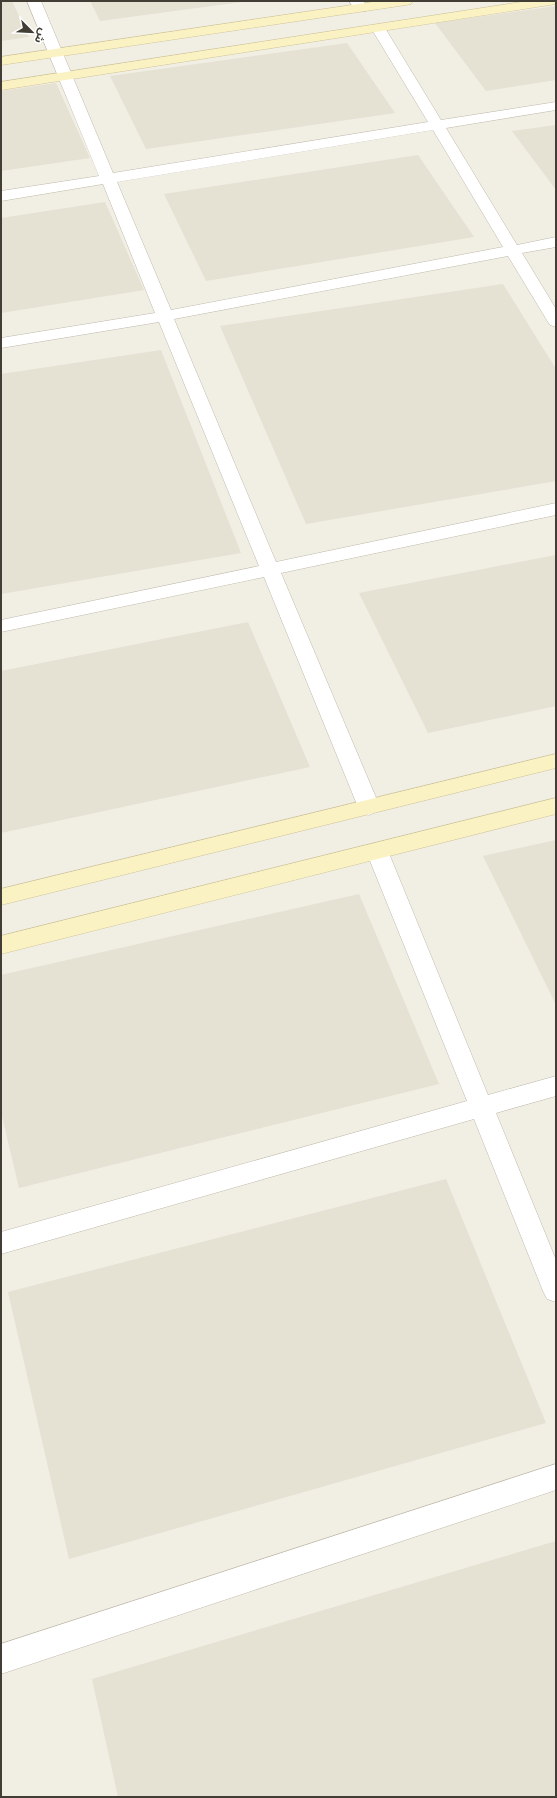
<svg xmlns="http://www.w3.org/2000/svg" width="557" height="1798" viewBox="0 0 557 1798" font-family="'Golos Text','Noto Sans Arabic',sans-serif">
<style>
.residential{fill:#e5e1d3}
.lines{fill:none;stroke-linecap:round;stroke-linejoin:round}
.street-casing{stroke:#bfb9ab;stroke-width:1}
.secondary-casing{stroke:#cfc497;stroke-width:1}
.street{fill:#fff;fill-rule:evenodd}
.secondary{fill:#fbf2c4;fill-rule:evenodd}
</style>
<rect width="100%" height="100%" fill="#f1eee4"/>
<path class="residential" d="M1 1H12L29 37 1 41Z
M90 1H249L100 21Z
M556 6V80L486 91 435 23Z
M347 43 395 113 146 149 110 76Z
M56 83 90 158 1 171V91Z
M556 125V190L512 131Z
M418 155 474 237 206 281 164 194Z
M105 202 144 290 1 313V218Z
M503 284 556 369V481L306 524 220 326Z
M161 350 241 553 1 594V374Z
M556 555V706L428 733 359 593Z
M248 622 310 767 1 833V671Z
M556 840V1005L483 856Z
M359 894 439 1084 19 1188 1 1112V975Z
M446 1179 546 1423 69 1559 8 1292Z
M556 1541V1797H118L92 1679Z"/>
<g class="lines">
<g class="street-casing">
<path id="street" d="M27 1H41L113 173 428 122 371 28 373 25H383L385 28 441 120 556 102V110L446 128 517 245 556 237V247L522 253 556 309V327L550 325 548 322 508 256 174 319 276 562 556 503V515L281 573 380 807 376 812 369 815 362 812 358 807 264 577 1 632V620L259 566 159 322 1 348V338L155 313 103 184 1 201V191L99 176ZM433 130 503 247 171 310 117 182Z
M349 1H363L368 8 366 11H356Z
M377 843 385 845 388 851 488 1095 556 1076V1096L496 1113 556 1260V1302L547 1299 543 1291 474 1119 1 1254V1232L467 1101 366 851 369 845Z
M556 1464V1490L1 1674V1644Z"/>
</g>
<g class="secondary-casing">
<path id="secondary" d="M379 1H413L411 4 406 5 1 65V57Z
M528 1H556V4L1 90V82Z
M556 754V768L1 905V889Z
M556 798V814L1 954V936Z"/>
</g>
<use href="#street" class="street"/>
<use href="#secondary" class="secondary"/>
</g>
<rect width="557" height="1798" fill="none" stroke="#433e35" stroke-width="4"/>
<g transform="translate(32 32) rotate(114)" stroke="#ffffff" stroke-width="3" paint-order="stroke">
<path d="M0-3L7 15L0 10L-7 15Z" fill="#433e35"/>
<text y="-6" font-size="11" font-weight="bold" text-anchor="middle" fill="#433e35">ش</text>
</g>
</svg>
